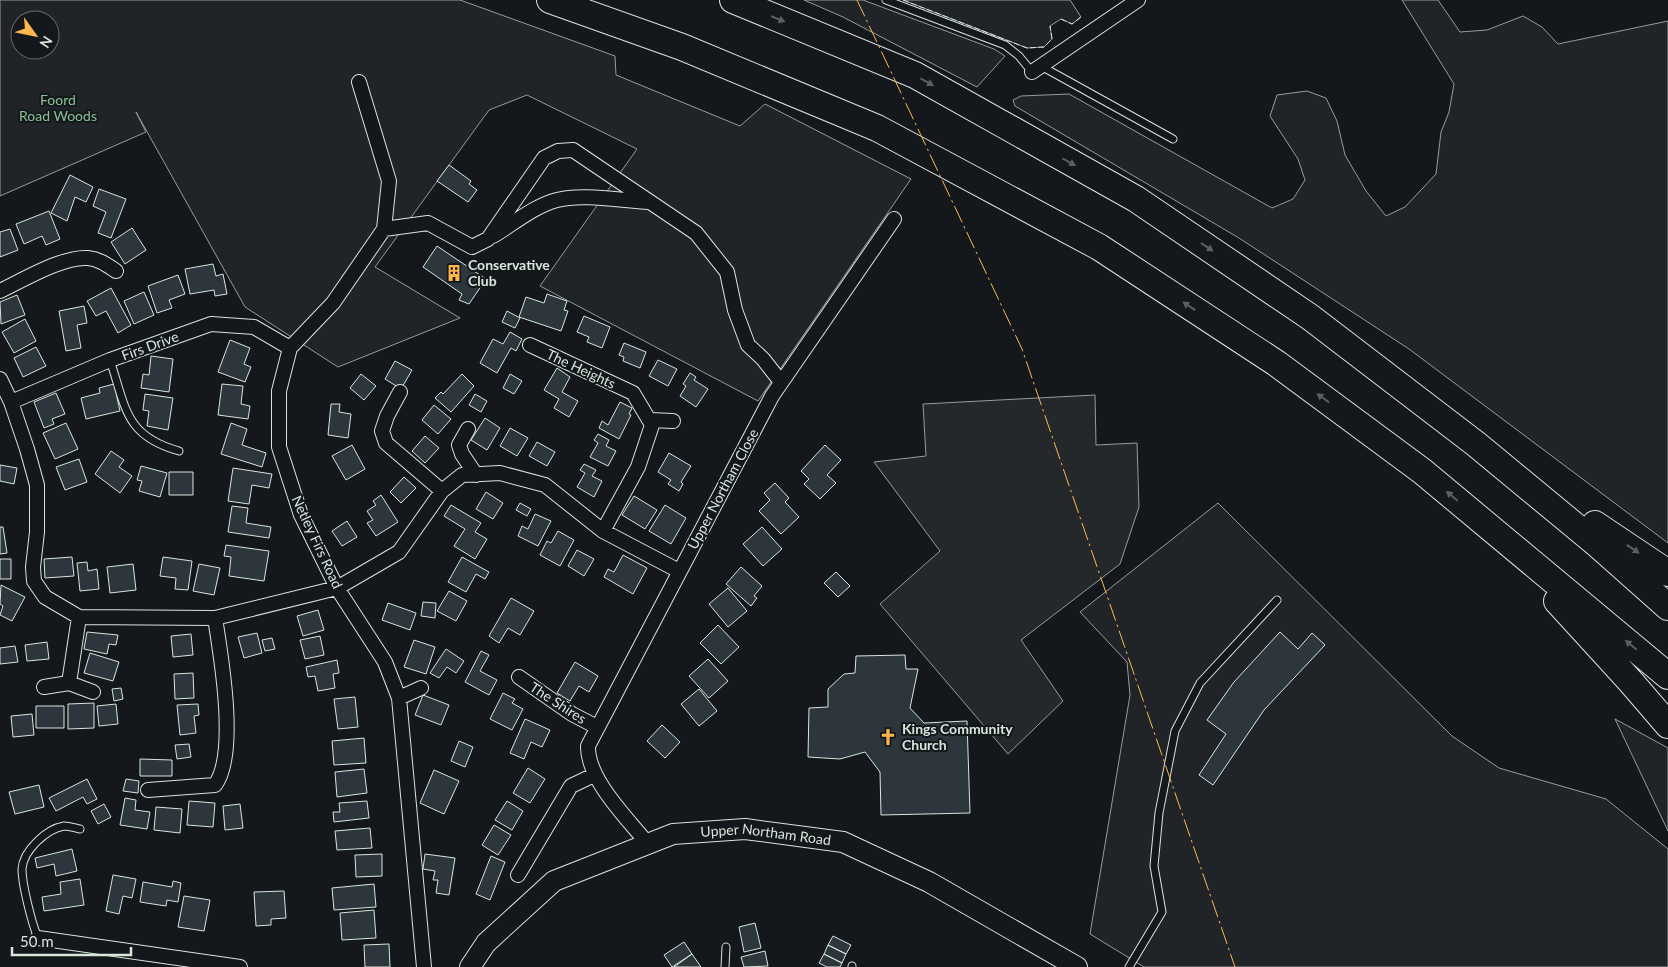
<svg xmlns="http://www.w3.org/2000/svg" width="1668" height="967" viewBox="0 0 1668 967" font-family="Lato,sans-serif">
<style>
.green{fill:#202428;stroke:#939e99;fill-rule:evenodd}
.parking{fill:#24282b;stroke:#939e99}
.building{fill:#2c363c;stroke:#d8e6dc}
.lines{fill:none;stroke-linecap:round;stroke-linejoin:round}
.lane-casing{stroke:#d8e6dc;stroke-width:9}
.street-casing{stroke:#d8e6dc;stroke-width:16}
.secondary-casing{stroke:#d8e6dc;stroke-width:22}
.highway-casing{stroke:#d8e6dc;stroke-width:28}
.lane{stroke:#14181c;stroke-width:7}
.street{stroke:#14181c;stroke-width:14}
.secondary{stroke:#14181c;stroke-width:20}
.highway{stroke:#14181c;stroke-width:26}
.fence{stroke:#d8e6dc;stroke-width:1;stroke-dasharray:6 2.5;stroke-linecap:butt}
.power{stroke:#ffb74d;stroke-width:1;stroke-dasharray:18 4 2.5 4;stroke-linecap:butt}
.oneway{fill:#59605f}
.labels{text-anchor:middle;stroke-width:4;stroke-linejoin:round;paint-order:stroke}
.park-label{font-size:14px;fill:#8ac095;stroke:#14181c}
.poi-label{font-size:14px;font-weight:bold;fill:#d8e6dc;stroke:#14181c;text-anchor:start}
.street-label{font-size:14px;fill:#d8e6dc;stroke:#14181c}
</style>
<rect width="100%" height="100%" fill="#14181c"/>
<path class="green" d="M0 0H460L615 56 616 75 740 126 765 104 911 179 758 401 540 286 637 149 527 95 489 110 375 267 460 318 338 367 245 307 136 112 146 132 0 196ZM20 20H50V50H20Z
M804 0H863L994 49 1005 56 977 87 843 17Z
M903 0H1070L1081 17 1072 24 1061 19 1050 26 1052 39 1044 47 1027 48Z
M1402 0H1438L1460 32 1487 30 1523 16 1542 27 1558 44 1668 21V543L1409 349 1239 238 1015 106 1013 100 1021 96 1069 94 1272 208 1293 199 1305 180 1298 159 1270 116 1277 95 1307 91 1326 98 1337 121 1345 155 1366 191 1386 216 1405 207 1436 174 1441 132 1449 112 1454 84Z
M1218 503 1452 736 1499 768 1606 799 1668 849V967H1144L1090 934 1130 695 1127 662 1080 612Z
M1615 719 1668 748V831Z"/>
<path class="parking" d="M1095 395 1096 445 1137 443 1139 507 1120 564 1021 640 1063 701 1008 754 880 604 940 551 874 462 926 456 923 404Z"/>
<path class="building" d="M449 165 471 181 469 184 477 190 468 202 437 181Z
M70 175 93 187 86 202 75 197 67 221 51 213Z
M99 189 126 199 111 238 98 233 106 212 93 206Z
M49 211 60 239 46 245 42 236 24 244 16 224Z
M132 228 146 250 125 264 111 242Z
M10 229 18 250 0 257V232Z
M437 246 486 279 469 304 459 300 462 294 423 267Z
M213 264 216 276 223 274 227 294 215 296 214 290 190 294 185 269Z
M178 275 185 294 169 300 172 308 157 313 148 286Z
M111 288 131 325 118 333 106 311 96 316 87 301Z
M144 292 154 315 134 324 124 301Z
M547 294 567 301 564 310 568 311 561 331 519 317 526 297 544 303Z
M17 295 25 315 1 324 0 302Z
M84 306 87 323 77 325 81 348 66 351 59 311Z
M507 311 520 318 515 328 502 322Z
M584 316 610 327 602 348 587 342 589 337 577 332Z
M25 319 36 341 14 353 2 332Z
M510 332 522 339 516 351 511 348 497 373 480 363 493 339 503 344Z
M230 340 250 348 244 364 251 367 245 382 218 372Z
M624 343 646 352 640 368 623 361 624 357 619 355Z
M36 347 46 366 23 377 14 358Z
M151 356 173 359 169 392 141 388 143 374 149 375Z
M658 360 677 369 668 386 649 376Z
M395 361 412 370 401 389 385 379Z
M557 368 570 377 562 392 578 401 569 417 554 408 559 399 544 390Z
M690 373 696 377 694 380 708 389 696 407 680 396 686 386 683 384Z
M361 374 376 386 364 400 350 388Z
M462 374 474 386 451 412 435 398 441 392 443 394Z
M510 374 522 381 514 394 503 388Z
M114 384 120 411 86 419 81 398 100 393 99 388Z
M222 384 243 386 241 404 250 406 248 419 218 415Z
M56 393 65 414 52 419 54 424 44 428 34 402Z
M145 394 173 398 168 430 147 426 149 411 143 410Z
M475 394 487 401 481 412 469 405Z
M620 402 632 408 629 414 631 415 619 439 599 428 602 421 608 425Z
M331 404H340L339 412 351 414 348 438 328 435Z
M434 405 451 419 438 434 422 420Z
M485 418 500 428 487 450 471 440Z
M66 423 78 449 55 459 43 433Z
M231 423 247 429 242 445 266 453 262 467 221 454Z
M510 428 528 438 517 456 500 446Z
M598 434 609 440 606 446 616 451 608 466 590 457 598 443 594 440Z
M425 436 439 448 425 463 412 451Z
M537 442 555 452 547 466 529 456Z
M352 445 365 469 346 480 332 456Z
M825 445 841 460 827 475 836 483 820 499 804 484 809 479 801 471Z
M111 451 124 460 119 467 132 476 120 493 95 474Z
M669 453 691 466 681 482 683 484 679 491 668 484 671 480 658 472Z
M79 459 87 482 65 490 56 467Z
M584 464 596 470 592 476 602 481 594 497 577 487 585 473 580 470Z
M0 465 17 468 14 484 0 481Z
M141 466 167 473 160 497 139 491 142 481 137 480Z
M233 468 272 474 269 488 252 485 249 504 228 501Z
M169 472H193V495H169Z
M404 477 416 488 401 503 390 492Z
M775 483 789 498 785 502 799 517 781 534 759 511 770 500 764 493Z
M486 492 503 503 493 519 476 509Z
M381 495 398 522 376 536 367 523 373 520 367 511 376 505 373 501Z
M634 496 657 510 645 529 622 515Z
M520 503 531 509 527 516 516 510Z
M451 505 481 523 475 532 487 539 475 559 454 546 465 529 444 516Z
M665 505 686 518 671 544 649 531Z
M232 506 248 508 246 523 271 527 269 538 228 532Z
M535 514 551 521 538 546 518 536 522 526 528 529Z
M347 521 357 537 342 546 332 531Z
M0 527H3L7 553 0 554Z
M762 527 782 549 763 566 743 544Z
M558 531 574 540 560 566 540 555 547 541 551 543Z
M226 545 269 551 264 581 229 576 231 557 224 556Z
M577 550 594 559 584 576 568 566Z
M623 555 647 568 633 594 604 577 608 569 614 572Z
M72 557 74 576 45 578 44 559Z
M163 557 192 561 188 590 175 589 176 578 160 576Z
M462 557 489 572 485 579 476 574 466 592 448 582Z
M0 559H11V579H0Z
M87 562 88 571 97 569 99 589 80 591 77 563Z
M133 564 136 590 110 593 107 567Z
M199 564 220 568 214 595 193 591Z
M741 567 762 586 754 596 757 598 751 606 726 584Z
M836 572 850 586 838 597 824 583Z
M1 585 25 597 12 621 0 615 3 606 0 604Z
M728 588 747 611 728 627 709 604Z
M449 591 467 601 456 621 437 611Z
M511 598 534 611 520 635 508 628 499 643 489 636Z
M423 602 436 603 435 618 421 616Z
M388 603 416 613 410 630 382 620Z
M318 610 324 630 303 636 297 616Z
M718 625 739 647 721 664 700 643Z
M87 632 118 635 116 645 109 644 107 654 84 649Z
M1280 632 1298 649 1312 633 1325 645 1264 710 1213 785 1199 775 1226 734 1207 720 1234 682Z
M257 633 262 653 244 658 238 637Z
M191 634 193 655 173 657 171 636Z
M320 636 324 655 305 659 300 640Z
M272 638 275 649 265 651 262 640Z
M414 640 435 647 426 674 404 667Z
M47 642 49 659 27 661 25 645Z
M15 646 18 662 0 664V648Z
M446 649 464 661 456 673 447 667 439 678 430 673Z
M481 651 489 655 480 671 497 680 489 695 465 682Z
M90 653 119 662 113 681 84 673Z
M905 655 906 669H918L910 708 924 723 967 721 970 813 881 815 880 772 865 752 840 759 808 757 809 708 828 707V689L844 674 855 673 856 656Z
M708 659 728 681 709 698 689 676Z
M337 660 339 673 333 674 335 688 318 691 315 676 308 677 306 667Z
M575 662 598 676 589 692 579 686 570 701 557 693Z
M193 673 194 698 175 699 174 674Z
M121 688 123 699 114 701 112 689Z
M699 689 717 711 699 726 681 704Z
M503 693 515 699 512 703 523 709 512 730 490 719Z
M423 695 449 705 441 725 415 715Z
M355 697 358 727 338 729 334 699Z
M94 703V728L68 729V704Z
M116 704 118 724 99 726 97 706Z
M198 704 199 715 194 716 196 733 180 735 177 705Z
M36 706H64V728H36Z
M32 714 34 735 13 737 11 716Z
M525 719 550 730 542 747 531 742 524 759 510 753Z
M662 725 680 742 665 758 647 741Z
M364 738 366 763 334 765 332 741Z
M459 741 473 747 465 767 451 761Z
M189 744 191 757 177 759 175 745Z
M140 759 172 760V776H140Z
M528 768 545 779 530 803 513 793Z
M364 769 367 793 337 797 335 772Z
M434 770 459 781 444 814 420 803Z
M87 779 97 799 87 804 83 797 56 811 49 798Z
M126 779 139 781 138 793 123 791Z
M39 785 44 807 15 814 9 792Z
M125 798 136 800 135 810 150 812 147 829 120 825Z
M189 801 215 803 213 827 187 825Z
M367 801 369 818 334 822 333 812H340L339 803Z
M507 801 523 811 512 830 495 820Z
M104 804 111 817 98 824 91 811Z
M240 804 243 828 225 830 223 806Z
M156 807 182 809 180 833 154 830Z
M494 825 511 835 498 855 482 845Z
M370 828 372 848 337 850 335 831Z
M72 849 77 871 56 876 54 864 37 868 35 858Z
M382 854V876L356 877 355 855Z
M425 854 455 858 449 895 436 893 438 880H433L435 871 423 869Z
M491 856 505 862 490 900 476 894Z
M113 875 136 879 132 898 123 896 119 914 106 911Z
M80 879 84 905 44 911 42 897 61 894 60 882Z
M173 881 181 883 178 902 167 900 166 906 140 902 143 882 172 887Z
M374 884 376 907 334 910 332 888Z
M284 891 286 918 271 919V925L256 926 254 892Z
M184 896 210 900 204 931 178 927Z
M374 910 376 938 342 940 340 913Z
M755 923 761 948 744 952 739 927Z
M833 936 851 945 846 954 828 945Z
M684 942 692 954 672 967 664 955Z
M389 944 390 967H365L364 945Z
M828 945 846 954 842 963 824 954Z
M765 951 768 966 744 967 741 957Z
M692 954 701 967H674Z
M824 954 842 963 840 967H827L819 963Z"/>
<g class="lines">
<g class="lane-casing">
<path id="lane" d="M886 0 1005 45 1019 56 1032 72
M1041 66 1173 139
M110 360C126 408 125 436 179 451
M38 938C32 924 22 885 22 869 23 851 46 829 64 826 69 826 75 828 80 829
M725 967 726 947
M852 967V966
M1129 967 1162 912 1154 866 1159 813 1175 731 1200 683 1277 600"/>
</g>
<g class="street-casing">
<path id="street" d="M1032 72 1138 0
M359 82 389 181 384 229 333 303 290 348 279 391V447L301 515 337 588 385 662 399 698 424 967
M384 229 428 223 472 247 488 239 544 158 558 151 573 150 696 233 727 272 735 310 748 345 763 359 781 382
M493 236C513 224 534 206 557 200 583 193 622 201 649 202
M0 291C23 280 63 256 88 258 99 259 107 265 116 271
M530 345 633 393 652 425 638 467 603 531
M0 379 11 402 27 449 37 485V532L33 567 34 581 45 597 79 617 215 618 337 588 399 552 442 491 462 475 500 473 545 485 603 531 679 571
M400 392 387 416 382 431 386 443 442 491
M11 402 110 360 211 324 254 327 290 348
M650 420 673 421
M468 429 459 445 462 454 476 475
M519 677 572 714 597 727
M69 683 79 617
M44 687 69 683 93 692
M399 698 421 688
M148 790 215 785C238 754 221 656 215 618
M647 843C627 818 587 779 588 746L772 396 894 219
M518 875 571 786 594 775
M38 938 240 967"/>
</g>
<g class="secondary-casing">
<g id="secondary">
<path id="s1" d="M470 967 486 943 554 881 673 834 745 829 843 842 929 882 1077 967"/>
</g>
</g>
<g class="highway-casing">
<path id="highway" d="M550 0 682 47 877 128 1099 247 1276 363 1422 471 1668 676
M733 0 915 75 1136 199 1310 317 1476 444 1597 544 1668 607
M1595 524 1668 573
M1557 601 1631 682 1668 725"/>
</g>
<use href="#lane" class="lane"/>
<use href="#street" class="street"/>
<use href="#secondary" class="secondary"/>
<use href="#highway" class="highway"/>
<path class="fence" d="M903 0 1027 48 1044 47 1052 39 1050 26
M1061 19 1072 24 1081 17"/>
<path class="power" d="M857 0 1022 349 1235 967"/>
</g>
<defs><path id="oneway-solid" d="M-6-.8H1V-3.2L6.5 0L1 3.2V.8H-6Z" transform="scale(1.25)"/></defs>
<g class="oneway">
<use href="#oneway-solid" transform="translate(778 19) rotate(22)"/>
<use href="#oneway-solid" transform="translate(927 82) rotate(29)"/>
<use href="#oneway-solid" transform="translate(1069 162) rotate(29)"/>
<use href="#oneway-solid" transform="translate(1207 247) rotate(34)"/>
<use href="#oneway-solid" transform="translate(1189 306) rotate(-147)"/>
<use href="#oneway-solid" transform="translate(1323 398) rotate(-144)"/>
<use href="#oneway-solid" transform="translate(1452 496) rotate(-140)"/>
<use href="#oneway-solid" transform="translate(1633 549) rotate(34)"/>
<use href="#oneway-solid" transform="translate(1631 645) rotate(-140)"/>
</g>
<defs>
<g id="building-bare" transform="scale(1.35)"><path d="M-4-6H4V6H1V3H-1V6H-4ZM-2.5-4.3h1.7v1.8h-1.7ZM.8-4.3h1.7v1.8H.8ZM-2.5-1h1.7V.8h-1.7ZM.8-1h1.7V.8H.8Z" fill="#ffb74d" stroke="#14181c" stroke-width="2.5" paint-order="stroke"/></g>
<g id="church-bare" transform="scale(1.35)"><path d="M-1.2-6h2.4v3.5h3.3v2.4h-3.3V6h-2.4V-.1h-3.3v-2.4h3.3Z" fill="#ffb74d" stroke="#14181c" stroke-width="2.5" paint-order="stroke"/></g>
</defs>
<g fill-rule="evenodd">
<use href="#building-bare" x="454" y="273"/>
<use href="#church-bare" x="888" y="737"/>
</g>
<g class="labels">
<g class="park-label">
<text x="58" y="105">Foord<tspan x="58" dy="16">Road Woods</tspan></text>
</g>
<g class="poi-label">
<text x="468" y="270">Conservative<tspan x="468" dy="16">Club</tspan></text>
<text x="902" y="734">Kings Community<tspan x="902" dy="16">Church</tspan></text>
</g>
<g class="street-label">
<text transform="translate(150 346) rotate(-20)" y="5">Firs Drive</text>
<text transform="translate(581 369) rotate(25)" y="5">The Heights</text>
<text transform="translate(723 489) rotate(-62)" y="5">Upper Northam Close</text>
<text transform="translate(317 542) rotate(65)" y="5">Netley Firs Road</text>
<text transform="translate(558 703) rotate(33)" y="5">The Shires</text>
<text dy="5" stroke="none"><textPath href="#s1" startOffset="342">Upper Northam Road</textPath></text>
</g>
</g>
<g transform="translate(35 35) rotate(123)"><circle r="24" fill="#14181c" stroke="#626a69"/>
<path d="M0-4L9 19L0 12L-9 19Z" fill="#ffb74d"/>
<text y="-8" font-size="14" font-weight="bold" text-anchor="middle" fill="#d8e6dc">N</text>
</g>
<path d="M12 947v8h119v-8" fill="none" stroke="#d8e6dc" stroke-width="2.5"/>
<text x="20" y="947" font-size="15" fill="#d8e6dc" stroke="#14181c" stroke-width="4" paint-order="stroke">50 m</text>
</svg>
